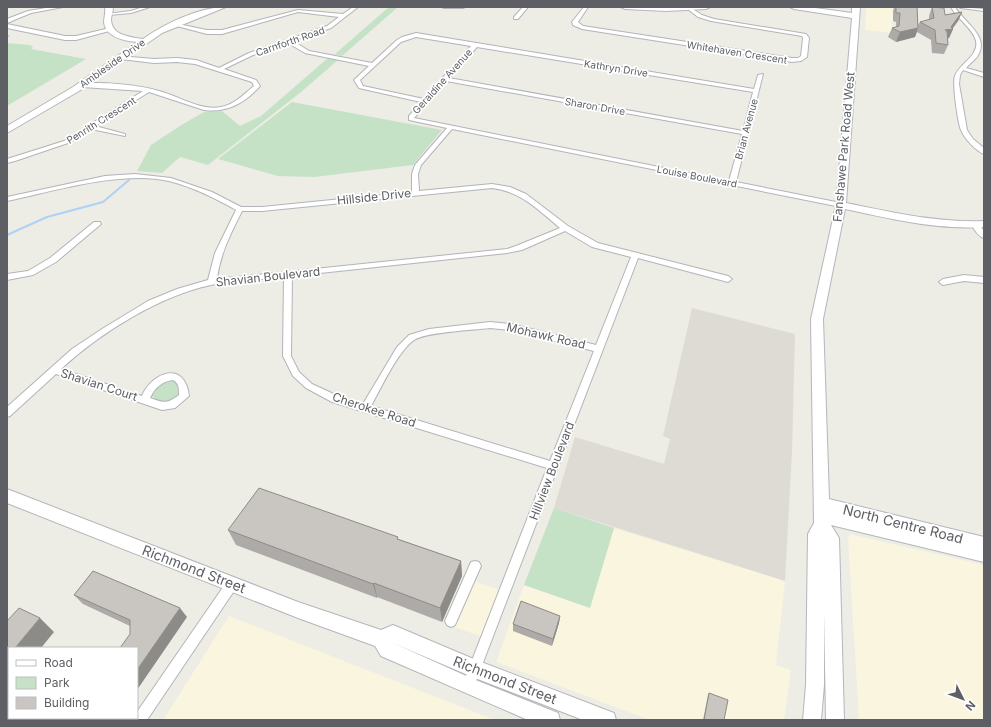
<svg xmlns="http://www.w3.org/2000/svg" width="991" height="727" viewBox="0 0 991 727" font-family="Inter,sans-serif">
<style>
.commercial{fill:#faf5de}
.education{fill:#dddbd4}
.green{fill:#c5e2c7}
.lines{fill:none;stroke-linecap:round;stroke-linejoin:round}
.stream-far1{stroke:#aed1f5;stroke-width:1.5}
.stream{stroke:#aed1f5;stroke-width:2}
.street-casing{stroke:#b2b4b8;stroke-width:2}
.secondary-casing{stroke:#b4b6bb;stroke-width:2}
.street{fill:#fff;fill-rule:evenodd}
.secondary{fill:#fff;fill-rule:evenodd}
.wall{fill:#adaaa7}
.shaded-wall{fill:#8d8b88}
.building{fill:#c9c6c2;stroke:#8d8b88}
.labels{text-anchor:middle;stroke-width:3.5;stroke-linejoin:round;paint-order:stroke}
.far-street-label{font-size:10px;fill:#5d5f64;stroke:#fff}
.street-label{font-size:12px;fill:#5d5f64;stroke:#fff}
.near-street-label{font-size:14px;fill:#5d5f64;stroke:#fff}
</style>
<rect width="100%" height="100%" fill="#edece5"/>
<path class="commercial" d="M866 7H898L918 25 892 21V33L865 30Z
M614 528 785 581 776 665 791 670 784 720H650L496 662 524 585 590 608Z
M850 534 984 565V720H859L848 539Z
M471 580 503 591 485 638 452 626Z
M229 616 495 720H163Z"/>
<path class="education" d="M692 308 795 334 792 451 785 581 554 508 575 437 664 464 670 439 663 436Z"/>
<path class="green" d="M389 7H398L342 56 335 54Z
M7 43 30 45 33 47 31 49 86 59 7 106V48L24 50 7 48Z
M328 58 338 60 301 92 208 165 180 157 162 173 137 171 151 145 183 124 204 112 222 111 240 126 261 116Z
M292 102 442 130 413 165 314 177 278 176 218 159Z
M167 381H175C185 392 179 397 168 403L158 401 152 396 160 385Z
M554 508 614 528 590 608 524 585Z"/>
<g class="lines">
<path class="stream-far1" d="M7 37 9 36"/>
<path class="stream" d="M7 235 47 217 103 202 129 180"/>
<g class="street-casing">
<path id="street" d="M52 7H63L31 13 7 23V19L28 11Z
M143 7H150L131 13 109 15 107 14 131 11Z
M353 7H358L331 28 293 41 309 51 372 63 397 40 402 37 416 33 754 89 758 75 763 74 736 182 841 203 845 205 841 207 452 129 421 165 418 174 419 191 492 184 510 187 526 194 568 226 598 243 728 276 732 279 728 282 638 258 474 686 472 690 468 692 464 690 462 686 547 468 332 402 306 388 293 376 283 356 284 277C260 280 235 280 211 285 159 296 100 333 61 369L142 396C152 372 185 360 189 396L175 408 162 410 56 374 10 416 7 417V407L72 349 102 329 148 301 177 289 208 280 215 253 236 210C215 198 193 187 169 181 122 170 54 191 7 201V197L105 176 135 174 171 178 212 192 241 207H262L412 192V174L415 165 447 128 409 120V116L421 102 359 88 354 80 369 66 305 53 288 43 253 55 224 69 256 80 260 86C245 103 227 113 204 110L149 92 95 126 125 134V136L91 129 68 143 15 161 7 163V159L64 141 143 91 82 87 80 86V84C98 81 141 85 159 91 179 96 200 111 221 107 234 105 244 94 254 86L252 82 195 64 177 62 154 63 121 59 118 57 119 56 154 59 177 58 196 60 219 68 249 53 327 26 339 17 298 12 222 34H207L173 25V23L207 30H222L298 10 343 14ZM416 37 471 46 424 99 363 86 360 80 401 42ZM477 47 753 92 743 131 449 78ZM446 81 742 134 729 181 414 118ZM492 188C522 192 537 209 560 228L516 246 507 249 217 279C220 254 231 233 242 211H262ZM565 231 592 247 631 257 596 345 511 324 490 322 429 329 409 335 397 347 363 404 338 396 312 384 299 372 291 356 292 276 507 253 522 250ZM490 328 511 330 594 351 550 461 371 406C381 388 398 351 414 340 426 332 474 330 490 328ZM173 380C179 383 179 388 179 395 167 404 164 403 150 398 154 389 162 381 173 380Z
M442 7H465L463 8H444Z
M523 7H528L518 19H514V17Z
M584 7H588L578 22 583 26 792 58H798L801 56 803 38 802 36 711 21 698 17 689 10V9L691 8 702 15 714 19 806 34 809 38 807 57 801 61 792 62 582 29 573 25 572 22Z
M951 7H955C964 23 991 36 977 57 974 61 969 64 966 68L984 73V77L963 70 960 75 959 84 967 130 973 139 984 148V154C976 151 964 138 961 130 958 123 952 83 955 76 959 64 979 56 976 41 973 28 957 19 951 7Z
M959 7 984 9V11L961 8Z
M7 24 65 36H76L110 28 113 30 76 40H65L7 28Z
M94 222H100L101 224 56 262 33 275 7 280V274L28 271 50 258Z
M972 223H978L984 231V238C979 237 972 228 972 223Z
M964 275 984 277V283L964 281 943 285 939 282 943 279Z
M475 561 479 562 481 566 455 625 451 627 447 625 445 621 471 562Z
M232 579 236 580 238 584 236 588 147 720H132L133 718H137V712L228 580Z"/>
</g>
<g class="secondary-casing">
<path id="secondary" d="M105 7H113C113 12 111 16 111 20 112 36 131 37 143 39 164 24 199 7 226 7L162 33 79 91 7 133V126L73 87 138 42C125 41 107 38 104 23 104 18 106 12 105 7Z
M621 7H710L706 9 666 11 625 9Z
M790 7H808L852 13V7H860L846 203C892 212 937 223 984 221V227C936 230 892 219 845 209L823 319 829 499 984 537V562L831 525 839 538 844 720H826L824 612V685L821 720H803L806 685 808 534 814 523 811 319 836 205 852 18 794 9Z
M7 489 298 602 381 630 393 625 476 660 614 713 616 720H583L475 678 393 643 473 679 558 713 560 720H528L381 656 375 646 298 618 7 503Z"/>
</g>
<use href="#street" class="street"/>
<use href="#secondary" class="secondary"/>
</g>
<path class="wall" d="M894 7H917L918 25 920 22 929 20V16L932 7 945 15 962 12 958 21 953 28V29L949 38H948V45L944 54 932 53 931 40 917 32 915 37 896 42 888 37 892 28 896 27V22L893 21V11Z
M228 530 398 539 461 561 462 576 442 622 377 597V598L236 545Z
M74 595 187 617 130 634V626L83 604Z
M560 616 559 623 552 646 513 631V624Z
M709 693 724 720H703L708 695Z"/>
<path class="shaded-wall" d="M962 12 958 21 952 29H953L949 38 941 40 945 30 951 27Z
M918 28 915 37 896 42 900 32Z
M461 561 462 576 442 622 440 608Z
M374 583 377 597V598L373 584Z
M180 608 187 617 137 690V670Z
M560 616 559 623 552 646 553 639Z
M40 618 54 632 41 648H15Z
M9 655V688L7 690V658Z"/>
<path class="building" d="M896 7H917L918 28 900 32 892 28 899 26 900 13H896Z
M932 7 944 8 945 15 962 12 951 27 953 29 945 30 947 31 948 45 936 43 935 30 920 22 934 18Z
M259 488 398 537 397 539 461 561 440 608 374 583 373 584 228 530Z
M93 571 180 608 137 670V648H120L130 634V620L74 595Z
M521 601 560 616 553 639 513 624Z
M19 608 40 618 15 648H9V655L7 658V621Z
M709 693 728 700 724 720H704Z"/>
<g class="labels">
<g class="far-street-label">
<text transform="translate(290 41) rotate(-19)" y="4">Carnforth Road</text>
<text transform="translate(737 52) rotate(9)" y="4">Whitehaven Crescent</text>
<text transform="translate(112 63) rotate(-35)" y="4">Ambleside Drive</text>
<text transform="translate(616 68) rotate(9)" y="4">Kathryn Drive</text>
<text transform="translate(442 81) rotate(-48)" y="4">Geraldine Avenue</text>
<text transform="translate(595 106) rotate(10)" y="4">Sharon Drive</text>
<text transform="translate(101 120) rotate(-32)" y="4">Penrith Crescent</text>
<text transform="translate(746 129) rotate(-75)" y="4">Brian Avenue</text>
<text transform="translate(697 176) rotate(11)" y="4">Louise Boulevard</text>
</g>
<g class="street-label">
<text transform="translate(844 147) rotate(-85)" y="4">Fanshawe Park Road West</text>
<text transform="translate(374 197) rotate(-6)" y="4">Hillside Drive</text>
<text transform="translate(268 277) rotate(-6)" y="4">Shavian Boulevard</text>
<text transform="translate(546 336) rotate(13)" y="4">Mohawk Road</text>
<text transform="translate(99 385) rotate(18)" y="4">Shavian Court</text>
<text transform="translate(374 410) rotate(18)" y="4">Cherokee Road</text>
<text transform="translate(552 471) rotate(-69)" y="4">Hillview Boulevard</text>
</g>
<g class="near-street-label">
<text transform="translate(903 524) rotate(14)" y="5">North Centre Road</text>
<text transform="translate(194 569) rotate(21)" y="5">Richmond Street</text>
<text transform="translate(505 680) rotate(21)" y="5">Richmond Street</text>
</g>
</g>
<rect width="991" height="727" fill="none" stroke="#5d5f64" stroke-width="16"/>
<rect x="8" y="647" width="130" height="72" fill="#ffffff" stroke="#bebfc1"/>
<rect x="16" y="660" width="20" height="6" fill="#ffffff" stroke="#bebfc1"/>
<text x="44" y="667" font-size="12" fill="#5d5f64">Road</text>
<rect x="16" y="677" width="20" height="12" fill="#c5e2c7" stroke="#bebfc1"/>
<text x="44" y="687" font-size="12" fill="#5d5f64">Park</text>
<rect x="16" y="697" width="20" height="12" fill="#c9c6c2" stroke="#bebfc1"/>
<text x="44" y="707" font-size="12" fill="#5d5f64">Building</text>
<g transform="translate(963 699) rotate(132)" stroke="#ffffff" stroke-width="3" paint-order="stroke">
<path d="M0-3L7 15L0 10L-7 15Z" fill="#5d5f64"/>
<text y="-6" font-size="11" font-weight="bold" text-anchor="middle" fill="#5d5f64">N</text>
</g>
</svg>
